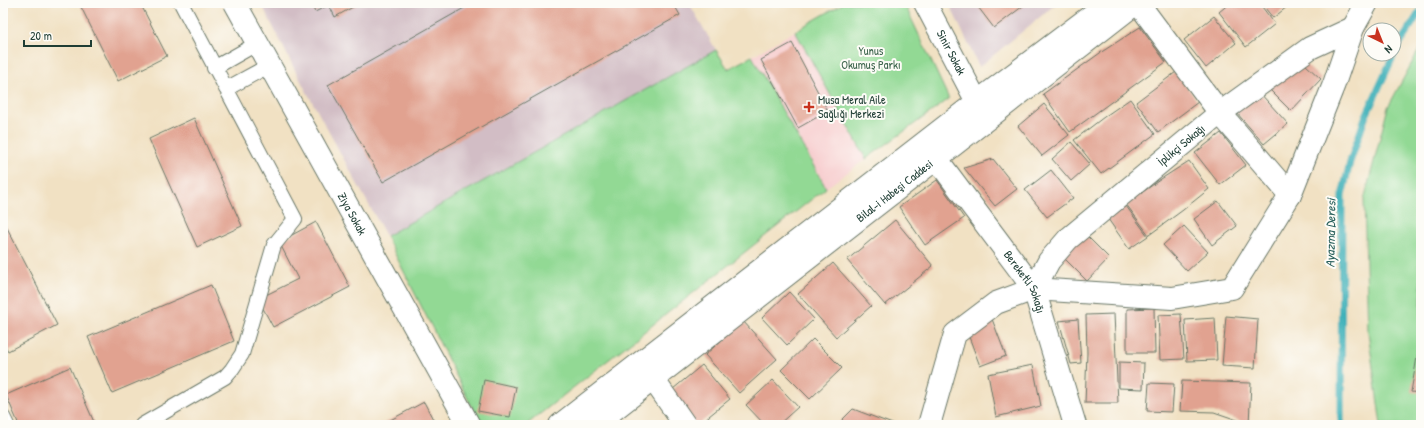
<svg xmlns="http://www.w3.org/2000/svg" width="1424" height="428" viewBox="0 0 1424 428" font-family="'Patrick Hand',sans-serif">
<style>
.built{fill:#f7cfd0}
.industrial{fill:#d2bdc5}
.green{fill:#92d994;stroke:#588b64}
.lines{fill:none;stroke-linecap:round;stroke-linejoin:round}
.stream{stroke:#40b1b9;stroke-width:7}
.building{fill:#e1a290}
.service-casing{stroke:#687666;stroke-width:16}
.minor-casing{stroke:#687666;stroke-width:24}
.tertiary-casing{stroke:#687666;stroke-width:24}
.service{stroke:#fff;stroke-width:14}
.minor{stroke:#fff;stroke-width:22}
.tertiary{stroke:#fff;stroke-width:22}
.poi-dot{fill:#c8321e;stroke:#fdfcf7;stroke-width:1.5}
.labels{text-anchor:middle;stroke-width:4;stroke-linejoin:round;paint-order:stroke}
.park-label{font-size:12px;fill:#3c644c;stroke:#fdfcf7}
.street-label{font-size:12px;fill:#1f3d34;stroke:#fdfcf7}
.poi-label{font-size:12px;fill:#1f3d34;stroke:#fdfcf7;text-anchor:start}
.water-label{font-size:13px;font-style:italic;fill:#29605c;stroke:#fdfcf7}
</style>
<rect width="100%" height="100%" fill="#fdfcf7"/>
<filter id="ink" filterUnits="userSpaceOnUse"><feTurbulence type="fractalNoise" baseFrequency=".025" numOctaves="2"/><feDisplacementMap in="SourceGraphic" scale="8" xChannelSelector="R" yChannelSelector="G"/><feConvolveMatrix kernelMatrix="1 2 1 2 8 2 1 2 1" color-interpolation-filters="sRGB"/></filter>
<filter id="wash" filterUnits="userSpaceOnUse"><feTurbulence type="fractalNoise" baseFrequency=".012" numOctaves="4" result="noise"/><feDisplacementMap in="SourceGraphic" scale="16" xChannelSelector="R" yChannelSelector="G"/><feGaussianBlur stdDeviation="0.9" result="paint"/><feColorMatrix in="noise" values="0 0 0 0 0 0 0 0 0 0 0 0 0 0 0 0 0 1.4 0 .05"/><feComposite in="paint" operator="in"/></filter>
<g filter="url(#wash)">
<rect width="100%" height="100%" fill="#f1e1c3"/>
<path class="built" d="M795 31 866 159 826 188 752 56Z"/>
<path class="industrial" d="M261 3H689L716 50 386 236 297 74Z
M949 3H1057L979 67Z"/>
<path class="green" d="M844 3H904L949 99 866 159 795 31Z
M1421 46V425H1381L1368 332 1364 200 1388 107Z
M716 50 728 69 752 56 826 188 526 425H481L386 236Z"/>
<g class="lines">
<path class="stream" d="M1341 425 1342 196 1350 162 1365 118 1397 48 1421 10"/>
</g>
<g id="blocks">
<path class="building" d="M79 3H140L167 56 118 81Z
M310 3H360L335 17 329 5 315 12Z
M473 3H673L680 15 383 182 328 85Z
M975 3H1027L994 28Z
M1230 3H1259L1275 24 1246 47 1219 12Z
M1261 3H1292L1273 18Z
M1214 16 1236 43 1206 68 1184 40Z
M1140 27 1166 62 1070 132 1043 94 1100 53Z
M792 43 828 111 798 128 761 60Z
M1305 64 1321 79 1291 111 1264 84Z
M1176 72 1198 102 1158 132 1136 102Z
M1259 92 1288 124 1264 144 1236 112Z
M1130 99 1155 134 1101 174 1074 140 1104 117Z
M1044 104 1069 135 1042 156 1018 126Z
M194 118 242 226 197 247 149 139Z
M1221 133 1246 165 1220 185 1195 153Z
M1071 142 1090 164 1071 181 1052 159Z
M993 159 1017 189 995 206 964 168Z
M1189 161 1209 189 1183 210 1149 235 1126 204 1161 179Z
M1051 170 1073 198 1047 217 1025 190Z
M937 180 964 218 925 245 899 207Z
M1218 201 1237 226 1212 245 1194 219Z
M1126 206 1148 236 1129 249 1108 219Z
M3 220 57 325 8 351 3 342Z
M895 220 933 266 885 305 847 260Z
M316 222 350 287 273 327 258 299 298 279 279 242Z
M1184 226 1208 252 1187 271 1163 245Z
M1082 231 1109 258 1087 281 1059 253Z
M833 263 871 306 836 337 798 294Z
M211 285 234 341 112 393 88 337Z
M789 292 814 319 787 345 762 318Z
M1154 308 1155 353H1127V309Z
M1114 314 1118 403H1085L1087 353 1086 315Z
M1181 314 1184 359 1160 360 1158 315Z
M1226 316 1258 319 1255 368 1222 366Z
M1215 318 1217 360 1187 361 1185 320Z
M992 319 1006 356 980 366 966 329Z
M1078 319 1081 363 1071 364 1059 321Z
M743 321 777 359 739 393 705 355Z
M813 339 842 368 810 399 781 370Z
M1418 351H1421V393L1411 392Z
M1119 362 1144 363 1143 389 1119 388Z
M702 365 730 399 698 425H692L667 394Z
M1033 365 1041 406 996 417 988 374Z
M70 367 94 422 86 425H19L6 395Z
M484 380 516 387 510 417 478 411Z
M773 380 798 407 778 425H765L746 405Z
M1182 381 1251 383 1249 424 1214 412 1180 411Z
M1149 383 1174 384 1172 412 1147 411Z
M424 402 436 425H381Z
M853 409 895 425H837Z"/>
</g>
</g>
<g filter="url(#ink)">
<use href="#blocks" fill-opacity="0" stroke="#687666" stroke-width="1"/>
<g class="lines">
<g class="service-casing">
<path id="service" d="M214 68 258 43
M226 89 270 65
M3 417 7 425
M142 425 225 377 232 369 242 354 274 245 295 219 181 3"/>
</g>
<g class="minor-casing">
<g id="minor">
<path id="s1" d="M235 3 469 425"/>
<path id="s2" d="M925 3 977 102"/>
<path d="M1138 3 1220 113 1290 195"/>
<path id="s3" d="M936 158 1034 289 1075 425"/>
<path id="s4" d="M1034 289 1049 261 1068 239 1220 113 1310 48 1353 28"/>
<path d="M639 366 653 379 685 425"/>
<path d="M929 425 955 334 996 303 1034 289 1172 298 1232 288 1290 195 1334 84 1353 28 1367 3"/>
</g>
</g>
<g class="tertiary-casing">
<g id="tertiary">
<path d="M560 425 977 102 1108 3"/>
<path id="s5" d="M594 425 1136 3"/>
</g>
</g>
<use href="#service" class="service"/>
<use href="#minor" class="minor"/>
<use href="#tertiary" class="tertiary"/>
</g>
</g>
<path class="poi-dot" d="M807 101h4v4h4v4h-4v4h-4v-4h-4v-4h4z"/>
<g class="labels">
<g class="park-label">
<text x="871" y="55">Yunus<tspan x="871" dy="14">Okumuş Parkı</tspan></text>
</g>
<g class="street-label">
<text dy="4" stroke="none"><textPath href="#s2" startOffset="56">Sinir Sokak</textPath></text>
<text dy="4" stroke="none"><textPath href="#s4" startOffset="208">İplikçi Sokağı</textPath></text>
<text dy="4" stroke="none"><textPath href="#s5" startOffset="381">Bilal-i Habeşi Caddesi</textPath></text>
<text dy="4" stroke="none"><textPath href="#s1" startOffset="241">Ziya Sokak</textPath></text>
<text dy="4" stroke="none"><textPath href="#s3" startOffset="153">Bereketli Sokağı</textPath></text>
</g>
<g class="poi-label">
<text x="818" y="104">Musa Meral Aile<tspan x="818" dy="14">Sağlığı Merkezi</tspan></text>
</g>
<g class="water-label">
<text transform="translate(1330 233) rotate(-89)" y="5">Ayazma Deresi</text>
</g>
</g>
<rect width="1424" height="428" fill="none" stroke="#fdfcf7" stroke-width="16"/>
<g transform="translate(1382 42) rotate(137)"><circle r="19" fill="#fdfcf7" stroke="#a4b0a9"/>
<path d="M0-3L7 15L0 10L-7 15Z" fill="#c8321e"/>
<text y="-6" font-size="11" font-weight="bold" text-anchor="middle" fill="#1f3d34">N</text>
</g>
<path d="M24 40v6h67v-6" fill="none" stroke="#1f3d34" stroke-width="2"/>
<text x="30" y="40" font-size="12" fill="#1f3d34" stroke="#fdfcf7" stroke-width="3" paint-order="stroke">20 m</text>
</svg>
